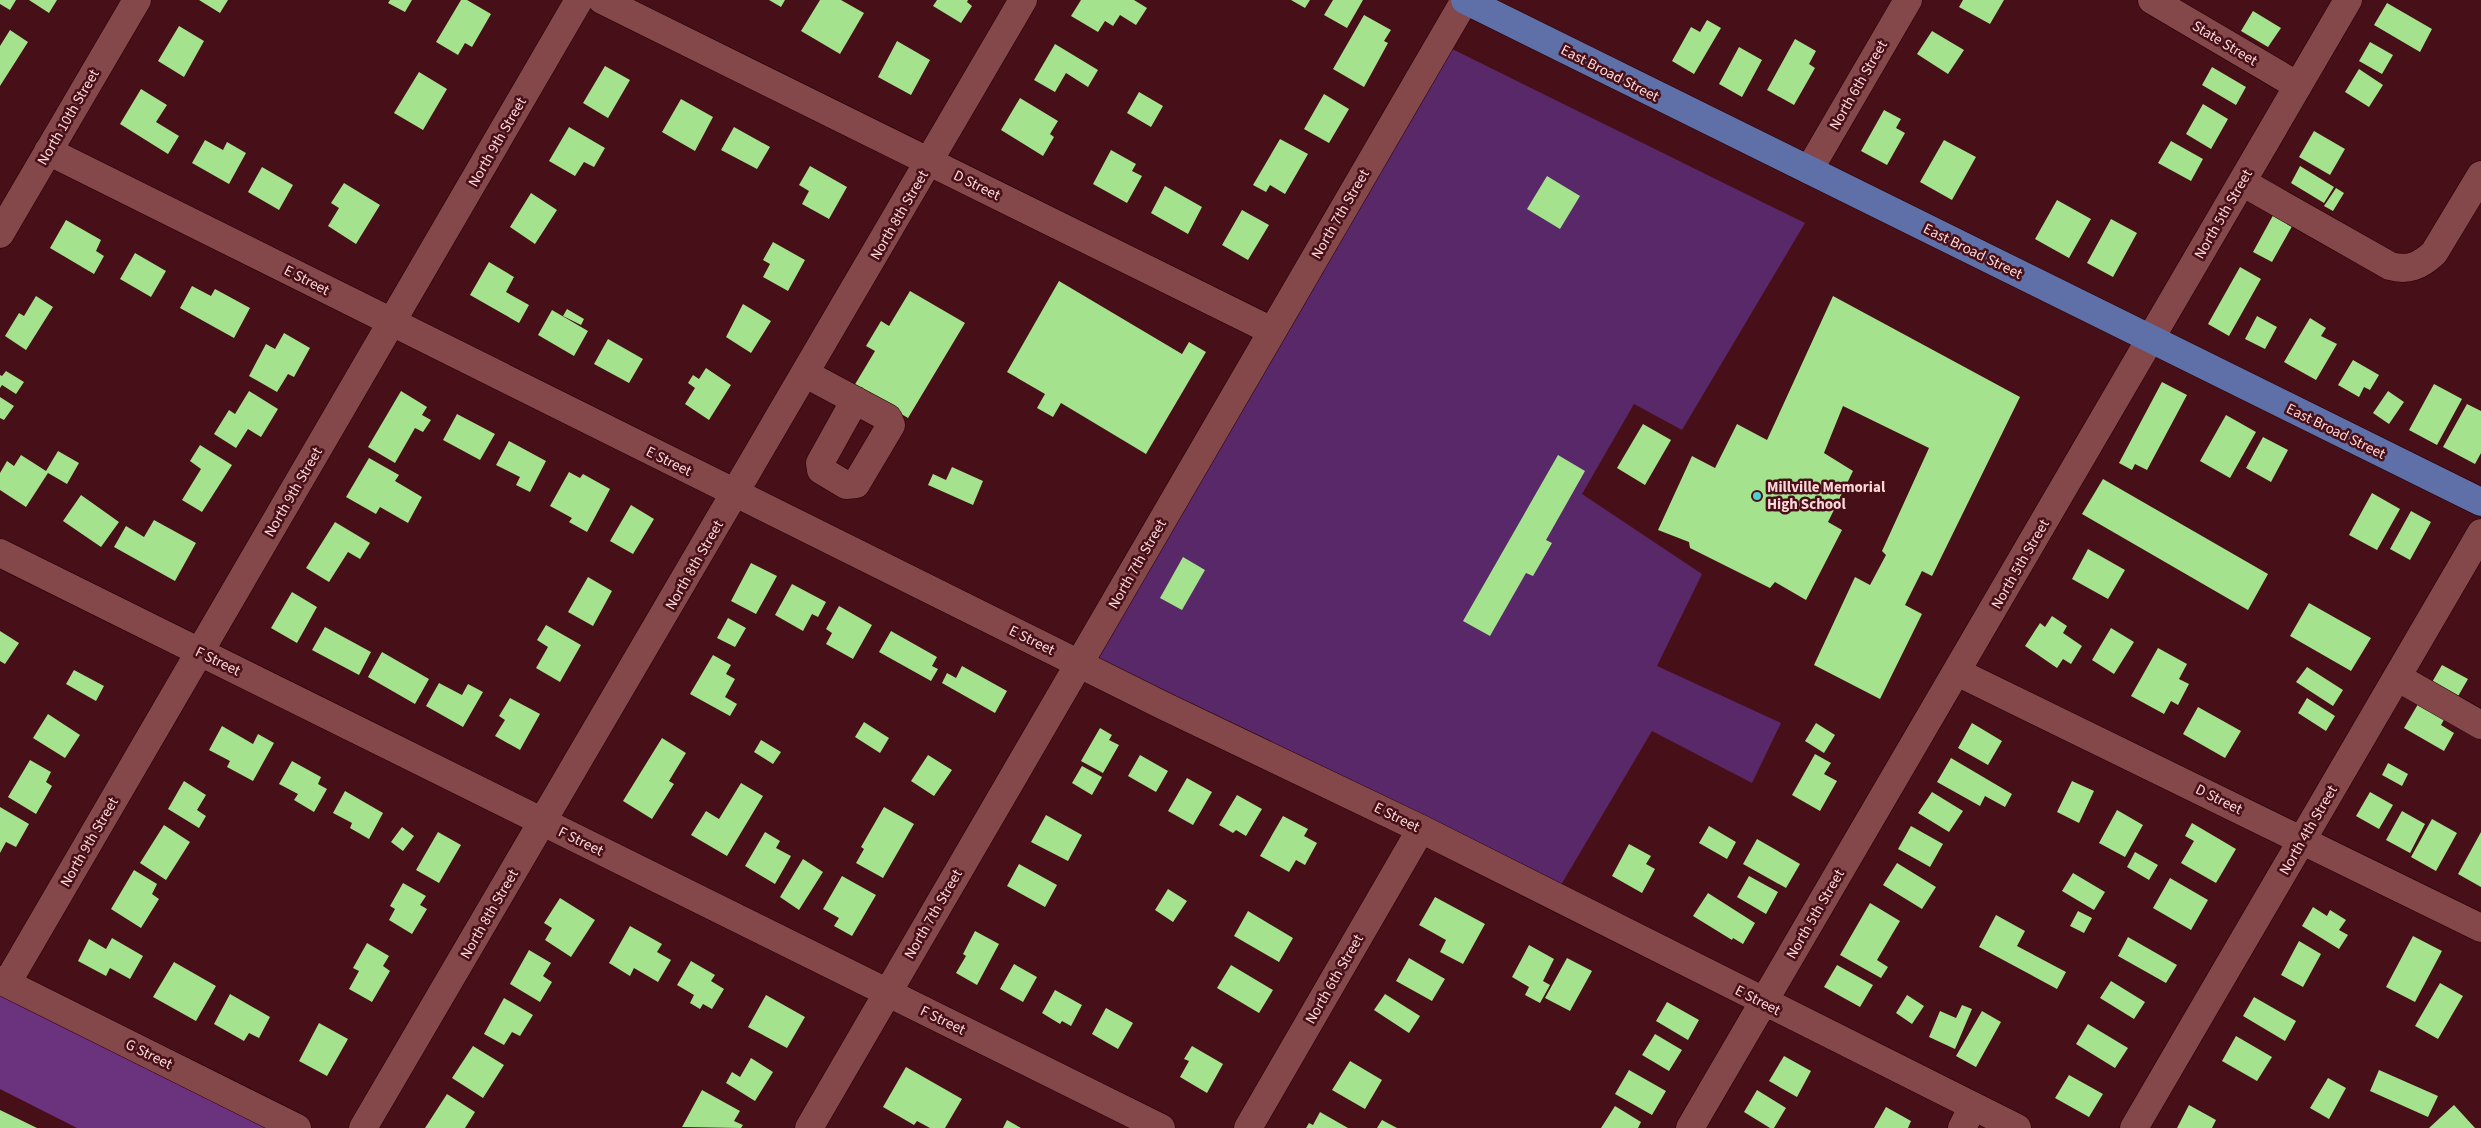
<svg xmlns="http://www.w3.org/2000/svg" width="2481" height="1128" viewBox="0 0 2481 1128" font-family="'Source Sans 3',sans-serif">
<style>
.green{fill:#592868}
.forest{fill:#6b337d}
.building{fill:#a4e28d}
.lines{fill:none;stroke-linecap:round;stroke-linejoin:round}
.minor-casing{stroke:#250005;stroke-width:29}
.major-casing{stroke:#250005;stroke-width:29}
.minor{stroke:#84474a;stroke-width:28}
.major{stroke:#5f6fa8;stroke-width:28}
.poi-dot{fill:#52cdd0;stroke:#470f17;stroke-width:2}
.labels{text-anchor:middle;stroke-width:5;stroke-linejoin:round;paint-order:stroke}
.street-label{font-size:15px;fill:#fcd7d7;stroke:#470f17}
.poi-label{font-size:15px;font-weight:bold;fill:#fcd7d7;stroke:#470f17;text-anchor:start}
</style>
<rect width="100%" height="100%" fill="#470f17"/>
<path class="green" d="M1438 42 1805 223 1682 430 1634 404 1582 494 1702 574 1657 666 1781 723 1752 783 1652 731 1558 890 1082 659Z"/>
<path class="forest" d="M0 980 300 1128H77L0 1089Z"/>
<path class="building" d="M0 0H16L10 10 0 4Z
M29 0H57L49 13Z
M199 0H228L220 13Z
M390 0H412L405 12 388 3Z
M461 0H467L491 14 472 47 465 43 458 55 436 42Z
M769 0H785L781 7Z
M820 0H841L864 13 840 54 801 31Z
M937 0H968L967 2 972 6 961 23 933 6Z
M1081 0H1134L1147 8 1136 25 1120 15 1113 26 1105 21 1098 32 1071 16Z
M1291 0H1310L1305 8Z
M1333 0H1363L1347 28 1324 15Z
M1963 0H2004L1990 24 1959 7Z
M2387 3 2432 29 2420 52 2374 25Z
M2253 11 2281 28 2268 47 2241 31Z
M1364 15 1391 30 1384 41 1388 43 1364 87 1333 69Z
M1707 20 1721 28 1694 74 1672 61 1691 27 1700 32Z
M179 26 204 41 184 77 158 61Z
M10 30 28 42 0 86V46Z
M1932 31 1964 50 1948 74 1917 54Z
M1795 39 1816 51 1809 64 1815 68 1794 105 1767 90Z
M897 41 930 60 911 95 878 77Z
M2370 42 2393 55 2382 74 2359 61Z
M1055 44 1098 70 1088 87 1066 73 1055 92 1034 80Z
M1739 47 1762 60 1742 97 1719 84Z
M605 66 630 80 608 118 583 103Z
M2212 67 2246 87 2236 105 2202 85Z
M2359 69 2383 85 2369 107 2345 92Z
M419 72 447 89 423 130 394 113Z
M141 89 167 105 156 122 179 136 168 154 120 124Z
M1139 92 1163 106 1151 127 1127 113Z
M1324 94 1349 109 1329 143 1304 129Z
M1020 98 1058 121 1050 134 1054 137 1043 156 1001 130Z
M681 99 713 117 695 151 662 132Z
M2203 104 2228 119 2211 149 2186 134Z
M1884 110 1901 119 1896 128 1905 133 1887 165 1861 151Z
M569 127 605 148 594 167 584 162 575 176 549 161Z
M734 127 770 147 757 169 721 150Z
M2314 131 2345 149 2330 175 2299 157Z
M1280 139 1308 154 1285 194 1270 185 1266 192 1253 185Z
M205 140 223 150 227 142 246 153 229 184 192 163Z
M1944 140 1976 157 1952 200 1920 182Z
M2171 141 2203 159 2191 181 2158 163Z
M1111 150 1136 164 1132 171 1142 176 1127 203 1093 184Z
M810 166 847 187 829 219 802 204 809 191 799 185Z
M2300 166 2334 187 2324 203 2291 183Z
M262 167 293 185 279 210 248 192Z
M1547 176 1580 196 1560 229 1527 209Z
M344 183 380 205 356 244 328 226 339 208 331 203Z
M1165 186 1202 207 1188 234 1151 213Z
M2336 188 2344 193 2333 211 2324 206Z
M531 193 557 210 535 244 510 227Z
M2057 200 2091 219 2069 258 2035 239Z
M1242 210 1269 225 1248 260 1222 245Z
M2276 210 2295 221 2272 262 2253 252Z
M2111 219 2137 233 2113 277 2087 263Z
M66 220 101 240 96 251 104 256 94 274 50 248Z
M773 242 805 260 788 291 763 277 770 264 763 260Z
M135 253 166 271 151 297 120 279Z
M489 262 514 277 506 292 529 305 519 323 470 295Z
M2240 267 2261 279 2229 336 2208 324Z
M1059 281 1182 354 1189 342 1206 352 1146 454 1061 403 1053 417 1037 408 1045 394 1007 372Z
M192 286 211 296 215 289 250 308 234 338 180 308Z
M910 291 965 323 908 418 854 386 875 351 866 346 881 321 889 326Z
M36 296 53 307 26 350 5 336 19 313 24 316Z
M1833 296 2020 397 1932 576 1922 571 1905 605 1922 614 1880 699 1814 665 1855 577 1870 585 1886 555 1882 551 1929 448 1843 406 1824 453 1853 471 1828 522 1842 530 1806 600 1775 582 1770 588 1690 548 1689 542 1658 530 1692 456 1715 468 1737 424 1767 440Z
M743 304 771 321 751 353 726 337Z
M567 309 584 319 581 325 563 316Z
M552 310 588 331 574 356 538 335Z
M2257 316 2277 327 2265 349 2245 339Z
M2310 318 2326 328 2321 336 2337 344 2316 380 2284 362Z
M284 333 310 348 294 377 288 374 277 392 249 376 266 344 275 349Z
M608 339 643 359 629 383 594 364Z
M2353 360 2379 375 2370 390 2364 387 2359 397 2338 385Z
M706 368 731 385 709 420 685 404 695 388 688 383 693 375 699 379Z
M6 371 24 382 16 394 2 385 0 388V375L2 376Z
M2162 382 2187 395 2147 470 2135 464 2132 470 2119 463Z
M2434 384 2462 399 2437 445 2409 430Z
M249 391 278 409 261 437 248 429 236 448 214 434 229 410 235 414Z
M401 391 427 407 422 415 431 420 423 432 415 428 395 463 368 447Z
M2388 391 2404 402 2389 424 2373 413Z
M0 397 14 406 4 420 0 418Z
M2467 404 2481 411V453L2475 464 2443 447Z
M457 414 495 434 480 460 443 440Z
M2226 415 2256 432 2230 478 2200 461Z
M1643 424 1671 440 1645 485 1617 468Z
M2263 437 2288 450 2271 482 2246 468Z
M509 441 546 461 530 492 516 485 520 477 496 465Z
M200 445 232 465 202 512 182 500 201 469 190 461Z
M58 451 79 463 67 484 48 473 26 507 0 490V473L7 461 14 466 21 455 46 471Z
M1558 455 1585 471 1546 540 1552 543 1533 576 1526 573 1490 636 1463 621Z
M369 458 399 475 395 481 422 497 408 523 380 507 376 514 346 497Z
M952 467 983 481 973 505 928 485 933 474 946 480Z
M569 472 580 478 583 474 610 489 587 532 569 522 572 518 550 506Z
M2103 479 2268 574 2248 610 2082 514Z
M2372 493 2400 509 2377 550 2349 535Z
M81 495 119 522 101 547 63 521Z
M631 505 654 519 633 554 610 541Z
M2411 511 2431 522 2410 560 2390 549Z
M154 520 196 543 175 581 114 547 126 526 144 537Z
M335 522 370 543 360 559 348 552 329 582 306 568Z
M2088 549 2125 570 2108 599 2072 579Z
M1183 557 1205 570 1182 610 1160 598Z
M751 563 777 576 756 614 731 601Z
M588 577 612 591 593 626 568 612Z
M792 584 826 602 818 617 812 614 803 631 775 615Z
M292 592 317 607 297 643 271 628Z
M2309 603 2371 638 2351 671 2290 636Z
M839 606 872 625 853 659 826 644 832 633 826 629Z
M2052 616 2067 626 2063 633 2082 646 2071 664 2063 659 2057 668 2025 646 2040 623 2045 627Z
M728 618 746 628 735 647 717 638Z
M546 625 581 645 560 682 536 668 548 647 537 640Z
M325 627 371 652 359 675 312 650Z
M2111 628 2134 642 2114 674 2092 660Z
M0 631 19 643 5 664 0 661Z
M891 631 937 657 932 666 938 669 931 681 879 652Z
M2158 648 2187 664 2179 679 2189 684 2178 705 2171 701 2164 714 2131 696Z
M382 652 429 679 415 704 368 677Z
M713 655 731 665 726 674 735 679 725 697 737 704 730 716 690 694Z
M2442 665 2468 679 2457 698 2431 684Z
M962 666 1007 691 995 713 942 683 947 673 956 678Z
M2307 667 2343 690 2333 706 2296 682Z
M74 670 104 686 96 701 66 684Z
M439 683 462 695 468 684 483 692 463 727 426 706Z
M2424 694 2450 709 2441 725 2454 733 2444 751 2404 728Z
M510 698 540 714 520 750 495 736 505 720 499 716Z
M2307 698 2335 716 2326 731 2298 713Z
M2198 707 2241 731 2225 758 2183 734Z
M48 714 80 735 65 758 33 738Z
M864 722 889 738 880 753 855 737Z
M1816 723 1835 735 1824 753 1805 741Z
M1972 723 2002 741 1988 765 1958 748Z
M222 726 253 744 258 734 274 743 253 781 227 767 230 761 209 750Z
M1100 728 1112 735 1109 740 1119 745 1103 773 1081 761Z
M662 738 686 753 669 781 674 784 652 819 623 801Z
M761 740 781 752 773 764 754 752Z
M1815 754 1831 763 1824 774 1837 781 1820 811 1792 795Z
M928 755 952 770 934 796 911 781Z
M1140 755 1168 771 1156 792 1128 776Z
M1951 758 2012 794 2005 807 1985 796 1980 806 1937 782Z
M30 760 51 772 46 782 52 786 36 814 8 797Z
M292 761 321 777 318 784 327 789 314 812 294 800 298 794 279 784Z
M2388 763 2408 774 2402 786 2382 775Z
M1082 766 1102 777 1092 795 1072 783Z
M1187 778 1212 792 1193 825 1168 811Z
M184 781 206 795 197 810 206 816 199 828 168 809Z
M2072 781 2094 791 2079 823 2057 812Z
M741 783 763 796 727 856 691 835 706 811 719 819Z
M345 791 383 813 369 839 350 828 352 823 333 813Z
M1932 792 1963 811 1949 832 1918 813Z
M2370 792 2393 805 2379 829 2356 816Z
M1237 795 1262 809 1246 836 1236 830 1233 833 1219 825Z
M0 807 29 824 16 847 6 842 0 853Z
M884 807 914 824 883 878 856 863 864 849 861 847Z
M2117 810 2143 825 2125 857 2099 843Z
M2402 811 2425 824 2410 853 2386 840Z
M1046 815 1082 835 1068 861 1031 842Z
M1283 816 1308 829 1304 836 1317 843 1305 865 1296 860 1289 872 1260 856Z
M2432 819 2457 833 2436 871 2411 857Z
M2192 823 2236 849 2216 883 2181 863 2194 841 2185 836Z
M164 825 190 842 166 880 140 863Z
M1709 826 1736 842 1727 859 1699 843Z
M1911 826 1943 844 1930 867 1898 849Z
M402 827 414 836 403 851 391 842Z
M438 832 461 845 439 883 416 870Z
M765 832 780 841 776 848 791 856 775 884 745 866Z
M2481 832V887L2458 874Z
M1757 839 1800 864 1786 888 1743 864Z
M1629 844 1651 856 1646 864 1655 869 1642 893 1612 876Z
M2135 852 2158 865 2149 880 2127 867Z
M803 859 823 872 799 910 780 897Z
M1897 863 1936 887 1922 909 1883 885Z
M1019 864 1057 885 1045 907 1007 886Z
M134 870 157 884 152 894 159 899 141 928 111 909Z
M2073 873 2105 892 2094 910 2062 891Z
M842 876 876 895 852 936 834 926 839 918 823 909Z
M1749 876 1778 892 1766 914 1737 897Z
M2170 878 2208 900 2191 930 2153 908Z
M403 883 426 896 420 905 427 909 412 934 389 920 395 909 390 906Z
M1168 889 1187 901 1173 922 1155 910Z
M1708 893 1755 923 1743 944 1733 938 1732 940 1693 916Z
M1435 897 1485 924 1463 964 1440 952 1446 940 1419 925Z
M560 898 595 920 571 957 545 940 552 928 544 923Z
M1870 903 1900 921 1877 960 1888 967 1881 978 1840 955Z
M2313 907 2327 916 2330 910 2346 920 2339 930 2348 935 2339 949 2302 926Z
M1248 911 1293 938 1279 962 1234 936Z
M2078 911 2092 918 2084 933 2070 926Z
M1996 915 2025 931 2017 946 2066 972 2057 989 1979 947Z
M630 926 662 944 657 952 671 960 658 982 634 968 630 976 609 963Z
M975 931 999 944 977 985 956 973 966 956 963 954Z
M2413 936 2442 951 2415 1002 2386 987Z
M2128 937 2177 965 2166 983 2118 956Z
M112 938 143 956 130 979 110 968 106 976 78 961 89 939 106 949Z
M2299 941 2321 954 2303 987 2281 975Z
M367 943 389 956 383 966 390 971 372 1002 349 989 359 971 353 968Z
M1529 945 1554 959 1543 981 1550 985 1540 1003 1525 995 1529 987 1512 977Z
M529 950 551 963 543 976 552 982 540 1002 510 984Z
M1409 958 1445 979 1432 1001 1396 981Z
M1567 958 1592 971 1570 1011 1545 998Z
M691 961 715 975 711 981 724 989 712 1009 703 1004 700 1009 690 1003 694 995 677 985Z
M174 962 216 986 196 1021 153 997Z
M1014 964 1037 977 1023 1002 1000 989Z
M1231 965 1273 990 1259 1013 1217 988Z
M1837 965 1873 985 1860 1007 1824 987Z
M2111 981 2145 1002 2134 1019 2100 998Z
M2440 983 2463 996 2438 1039 2415 1026Z
M1055 990 1082 1005 1071 1026 1062 1021 1060 1024 1042 1013Z
M230 994 270 1017 259 1038 249 1033 244 1041 214 1024Z
M1385 994 1420 1016 1409 1033 1374 1010Z
M766 995 805 1017 787 1048 748 1027Z
M1907 995 1924 1006 1912 1024 1896 1013Z
M2254 997 2296 1021 2285 1041 2243 1016Z
M504 998 533 1015 520 1036 512 1032 504 1045 484 1034Z
M1667 1002 1699 1020 1688 1040 1656 1021Z
M1962 1005 1972 1009 1955 1049 1929 1037 1940 1011 1956 1018Z
M1106 1008 1133 1023 1118 1049 1092 1034Z
M1982 1011 2001 1022 1976 1067 1956 1056Z
M319 1023 348 1039 327 1076 299 1061Z
M2088 1024 2128 1048 2115 1068 2076 1044Z
M1655 1034 1682 1050 1669 1071 1642 1055Z
M2236 1036 2272 1057 2257 1081 2222 1061Z
M473 1046 504 1065 483 1098 452 1078Z
M1192 1046 1223 1064 1207 1093 1180 1077 1189 1061 1184 1059Z
M1784 1056 1811 1071 1797 1097 1769 1081Z
M751 1058 773 1072 755 1101 726 1083 732 1072 740 1077Z
M1350 1061 1382 1080 1365 1109 1332 1090Z
M906 1067 962 1099 945 1128H930L917 1121 914 1125 883 1107Z
M1629 1070 1666 1091 1652 1115 1615 1094Z
M2379 1070 2438 1096 2428 1117 2370 1091Z
M2069 1075 2103 1094 2089 1117 2055 1098Z
M2328 1078 2346 1088 2329 1119 2310 1108Z
M702 1090 740 1111 734 1121 743 1125 741 1128 682 1127Z
M1757 1090 1786 1108 1774 1128H1770L1744 1112Z
M447 1094 475 1112 465 1128H425Z
M2189 1105 2216 1120 2212 1128H2177Z
M2454 1105 2475 1128H2429Z
M1615 1106 1641 1122 1638 1128H1601Z
M1886 1107 1911 1121 1908 1128H1874Z
M0 1110 37 1128H0Z
M1320 1112 1348 1128H1306L1309 1123 1313 1125Z
M1007 1120 1021 1128H1003Z
M1382 1120 1397 1128H1377Z"/>
<g class="lines">
<g class="minor-casing">
<path id="minor" d="M602 0 1272 331
M2152 0 2298 86
M48 151 1164 706 1421 829 2017 1128
M1809 170 1908 0
M2242 182 2390 266C2408 271 2420 266 2434 253L2481 175
M0 234 137 0
M806 374 888 418 891 425 856 484 846 485 821 470 820 463 855 400
M0 553 1161 1128
M1957 672 2481 928
M2397 677 2481 725
M0 980 297 1128
M7 983 579 0
M363 1128 1023 0
M809 1128 1465 0
M1248 1128 1421 829
M1690 1128 2348 0
M1962 1128 1973 1106
M2134 1128 2481 533"/>
</g>
<g class="major-casing">
<path id="major" d="M1465 0 2481 502"/>
</g>
<use href="#minor" class="minor"/>
<use href="#major" class="major"/>
</g>
<circle class="poi-dot" cx="1757" cy="496" r="5"/>
<g class="labels">
<g class="street-label">
<text transform="translate(2225 43) rotate(31)" y="5">State Street</text>
<text transform="translate(1610 73) rotate(27)" y="5">East Broad Street</text>
<text transform="translate(1858 85) rotate(-60)" y="5">North 6th Street</text>
<text transform="translate(68 117) rotate(-60)" y="5">North 10th Street</text>
<text transform="translate(497 142) rotate(-60)" y="5">North 9th Street</text>
<text transform="translate(977 185) rotate(26)" y="5">D Street</text>
<text transform="translate(1340 214) rotate(-60)" y="5">North 7th Street</text>
<text transform="translate(2223 214) rotate(-60)" y="5">North 5th Street</text>
<text transform="translate(899 215) rotate(-60)" y="5">North 8th Street</text>
<text transform="translate(1973 251) rotate(26)" y="5">East Broad Street</text>
<text transform="translate(307 280) rotate(27)" y="5">E Street</text>
<text transform="translate(2336 431) rotate(26)" y="5">East Broad Street</text>
<text transform="translate(669 461) rotate(26)" y="5">E Street</text>
<text transform="translate(293 492) rotate(-60)" y="5">North 9th Street</text>
<text transform="translate(1137 564) rotate(-60)" y="5">North 7th Street</text>
<text transform="translate(2020 564) rotate(-60)" y="5">North 5th Street</text>
<text transform="translate(694 565) rotate(-60)" y="5">North 8th Street</text>
<text transform="translate(1032 640) rotate(26)" y="5">E Street</text>
<text transform="translate(218 661) rotate(26)" y="5">F Street</text>
<text transform="translate(2219 799) rotate(26)" y="5">D Street</text>
<text transform="translate(1397 817) rotate(26)" y="5">E Street</text>
<text transform="translate(2308 830) rotate(-60)" y="5">North 4th Street</text>
<text transform="translate(581 841) rotate(26)" y="5">F Street</text>
<text transform="translate(89 842) rotate(-60)" y="5">North 9th Street</text>
<text transform="translate(489 914) rotate(-60)" y="5">North 8th Street</text>
<text transform="translate(933 914) rotate(-60)" y="5">North 7th Street</text>
<text transform="translate(1815 914) rotate(-60)" y="5">North 5th Street</text>
<text transform="translate(1334 979) rotate(-60)" y="5">North 6th Street</text>
<text transform="translate(1758 1000) rotate(27)" y="5">E Street</text>
<text transform="translate(943 1020) rotate(26)" y="5">F Street</text>
<text transform="translate(149 1054) rotate(26)" y="5">G Street</text>
</g>
<g class="poi-label">
<text x="1767" y="492">Millville Memorial<tspan x="1767" dy="17">High School</tspan></text>
</g>
</g>
</svg>
